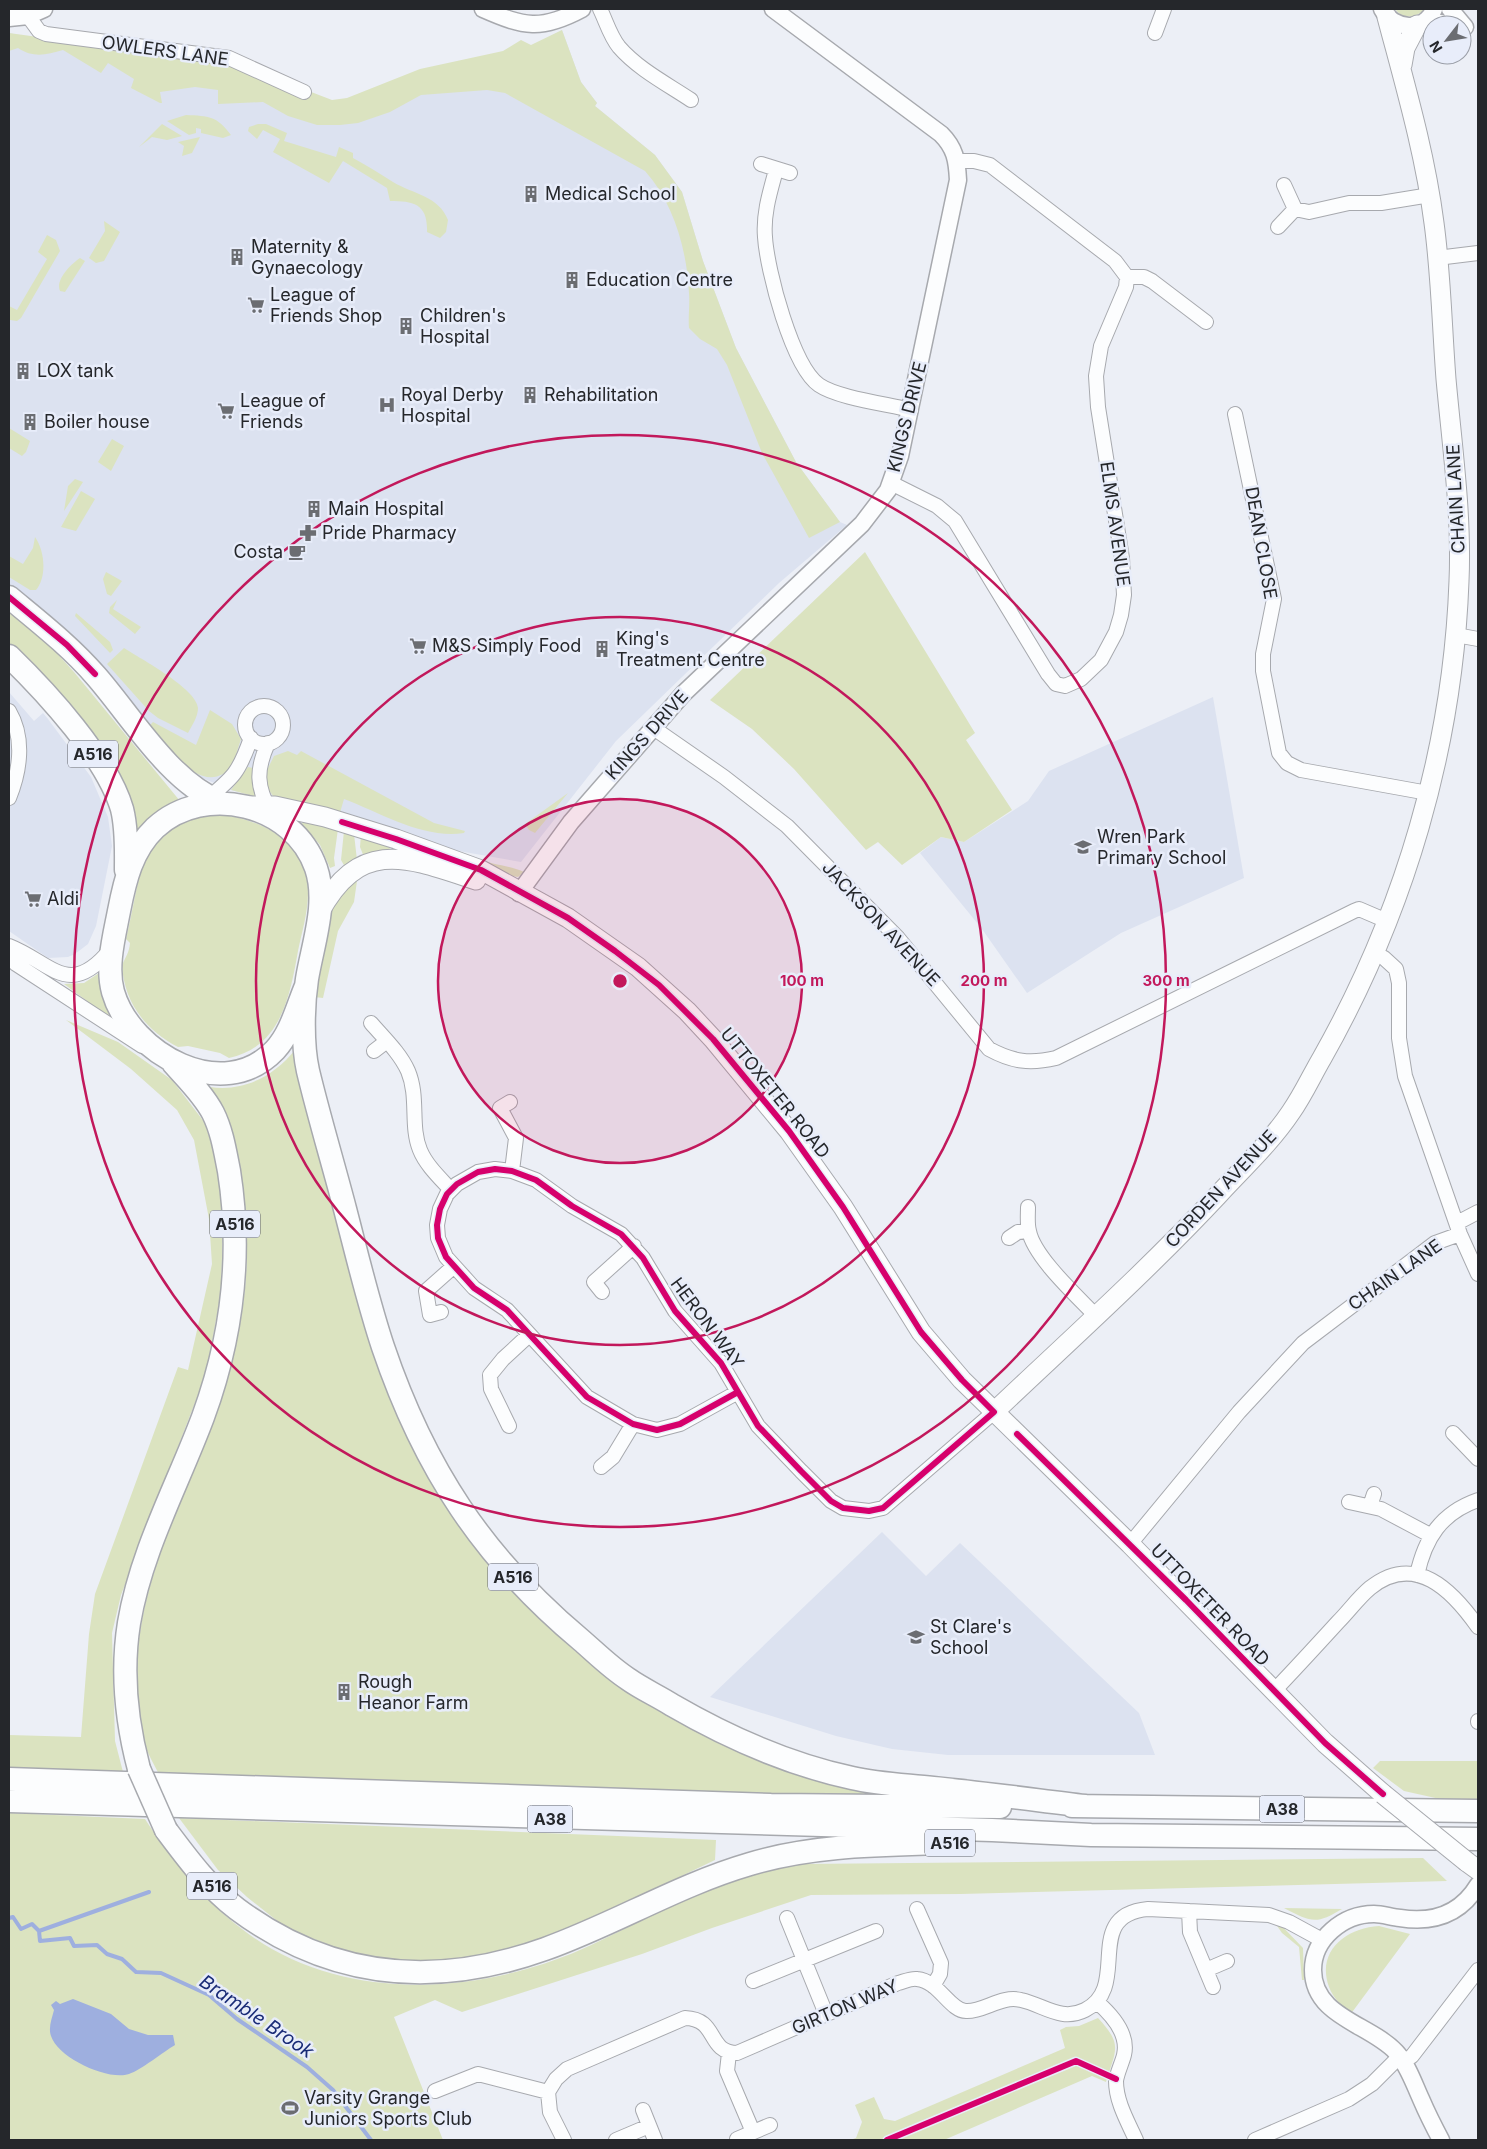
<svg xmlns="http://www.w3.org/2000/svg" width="1487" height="2149" viewBox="0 0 1487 2149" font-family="Inter,sans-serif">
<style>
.built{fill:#dce2f0}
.green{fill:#dbe3c0}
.water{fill:#9eafdf}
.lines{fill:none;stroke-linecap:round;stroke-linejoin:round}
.stream{stroke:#9eafdf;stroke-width:4}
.minor-casing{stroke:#a7a9ae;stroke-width:16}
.tertiary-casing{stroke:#a7a9ae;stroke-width:19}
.secondary-casing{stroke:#a7a9ae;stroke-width:21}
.trunk-casing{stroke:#a7a9ae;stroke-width:25}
.minor{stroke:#fcfdfe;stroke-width:14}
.tertiary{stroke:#fcfdfe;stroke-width:16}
.secondary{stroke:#fcfdfe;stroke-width:19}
.trunk{stroke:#fcfdfe;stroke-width:22}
.secondary-bridge-casing{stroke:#a7a9ae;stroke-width:21;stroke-linecap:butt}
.trunk-bridge-casing{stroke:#a7a9ae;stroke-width:25;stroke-linecap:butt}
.secondary-bridge{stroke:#fcfdfe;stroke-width:19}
.trunk-bridge{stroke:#fcfdfe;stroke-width:22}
.cycleway-casing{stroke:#e8edfa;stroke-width:9}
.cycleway{stroke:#d6006c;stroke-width:6}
.ring{fill:none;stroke:#c2185b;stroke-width:2.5}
.labels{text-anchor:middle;stroke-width:5;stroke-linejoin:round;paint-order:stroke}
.shield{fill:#e8edfa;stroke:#606269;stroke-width:1}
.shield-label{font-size:16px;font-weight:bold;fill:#25272b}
.street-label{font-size:18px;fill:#25272b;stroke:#e8edfa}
.poi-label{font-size:18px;fill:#25272b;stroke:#e8edfa;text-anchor:start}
.water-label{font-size:19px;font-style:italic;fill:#192b76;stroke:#e8edfa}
.centre{fill:#c2185b;stroke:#e8edfa;stroke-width:2.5}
.ring-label{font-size:15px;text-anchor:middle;font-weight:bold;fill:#c2185b;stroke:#e8edfa;stroke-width:5;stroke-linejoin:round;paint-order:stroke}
</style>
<rect width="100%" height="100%" fill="#eceff6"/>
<path class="built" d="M562 30 581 82 597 103 595 106 655 155 682 192 703 261 736 348 796 462 840 522 847 525 779 583 616 741 521 862 430 846 291 804 231 790 200 777 175 754 100 666 9 589V33L332 105 509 58Z
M9 692 34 721 43 713 48 719 91 777 108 817 112 846 96 926 88 944 75 954 68 957 48 958 9 931Z
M1213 697 1244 878 1121 933 1027 993 982 929 920 853 941 837 964 842 1028 801 1049 771Z
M882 1532 926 1576 960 1543 1139 1713 1155 1755H948L892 1749 836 1736 710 1697Z"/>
<path class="green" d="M1395 9H1425C1416 18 1403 20 1395 9Z
M562 30 581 82 597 103 595 106 655 155 682 192 703 261 736 348 796 462 840 522 809 538 762 453 727 365 717 349 700 339 689 328C688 317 690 305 689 293 687 251 674 203 645 171L505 93 487 90 421 95 390 112 358 123 340 125H317L288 116 263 102 218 104V90L195 87 160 92 162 103H160L131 88 134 79 108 63 101 73 63 50C46 55 33 58 18 48L9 51V33L220 62 302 96 306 90 332 100 347 98 420 69 503 51 521 40 531 45Z
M186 115C209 116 217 116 231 135L223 138 201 133V129L196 128V133L189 135 167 121Z
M162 124 182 136 167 140 152 137 139 147Z
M258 124H266L287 133 284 141 336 157 339 147 353 153V158C366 165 379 173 393 182 413 194 439 196 448 220L446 232 440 238 427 232C428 204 414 201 390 201L387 188 343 161 329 183 273 152 280 139 263 130 257 139 248 131 249 127Z
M200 137 192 153 182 156 184 146 178 142Z
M104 221 120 232 104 261 96 263 89 258 105 231Z
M47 235 56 240 60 251 21 318 17 321 10 320 9 306 17 310 47 259 38 252Z
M80 258 85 261 65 292 60 291C55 280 71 264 80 258Z
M9 428 30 441 26 452 22 456 9 448Z
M112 439 124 446 111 471 98 462Z
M75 479 83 482 64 511 68 486Z
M81 491 95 499 76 531 61 527Z
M35 537C45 551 47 577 36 590H30L9 577V556L23 564 33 548Z
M865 552 975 733 966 740 1012 810 964 842 941 837 902 865 878 842 866 850 794 769 752 729 710 700Z
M106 572 122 581 111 596 107 594 103 579Z
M117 600 113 609 141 627 135 634 109 613 110 607Z
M9 605 24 617 74 672 180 801 135 835 20 655 9 645Z
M76 613 110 642 113 650 110 653 75 616Z
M124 648C141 659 197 689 198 708 198 717 192 725 188 733L158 718 149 711 107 664Z
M210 710 232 724 241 739 234 761 236 763C203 802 172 751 150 725L153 722 196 745Z
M288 751 297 755 301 751 434 823 465 831 464 833C423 839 383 814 344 799L339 816 276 800 265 785 266 772 274 756Z
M248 767 253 768 257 797 231 790Z
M568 793 535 833 529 830 525 824Z
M214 814C252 817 296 834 306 876 312 900 303 927 298 951 290 996 281 1047 229 1058L220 1053 188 1046 178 1047C145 1030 124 1002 122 965 126 956 129 953 130 943L126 939C142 878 135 825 214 814Z
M303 821 338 829 334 858 335 866 330 868 320 845 302 824Z
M344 831 354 834 357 860 345 867 341 860Z
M361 834 391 846 388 852 364 857 360 847Z
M476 858C492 865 508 865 524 872L518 877 512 876 474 861Z
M352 880 357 881 354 902 338 931 323 998 314 997 331 909Z
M102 971 104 999 110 1018 64 984 84 983Z
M66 1020 118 1042 172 1080 205 1123 218 1167 223 1221 221 1293 206 1374 121 1595 112 1633 115 1741 123 1772 9 1769V1735L81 1737 89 1634 95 1594 178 1367 188 1370 212 1264 209 1219 194 1140 177 1110 131 1069Z
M295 1050 381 1373 396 1411 423 1466 484 1558 500 1579 575 1651 653 1707 699 1732 877 1792V1798L160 1776C152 1761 143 1745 139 1728 136 1716 137 1702 137 1690 131 1561 217 1453 239 1329 248 1284 250 1231 242 1186 236 1156 220 1119 210 1089V1087C244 1092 274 1076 295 1050Z
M1380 1761H1478V1799L1449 1801 1404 1791 1373 1768Z
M9 1813 145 1819C172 1860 202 1899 242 1929 337 2003 474 1996 580 1950 637 1925 703 1884 764 1871 776 1868 788 1866 801 1864L1423 1858 1447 1881 961 1894 811 1895 712 1928 642 1954 462 2012 435 2000 394 2017 443 2140H9Z
M179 1818 716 1840 715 1860 594 1918 511 1951 447 1962 399 1961 347 1952 286 1928 247 1897 218 1870Z
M1284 1908 1342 1909C1316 1925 1311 1922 1284 1908Z
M1277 1921 1303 1948 1304 1980H1302L1299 1947 1282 1933 1275 1923Z
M1379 1926 1410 1934 1350 2015C1342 2006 1333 1998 1329 1987 1316 1951 1346 1928 1379 1926Z
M1098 2018C1123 2045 1116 2049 1106 2082L1092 2076 944 2140H850L856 2138 862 2122 855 2105 874 2097 884 2119 895 2121 1065 2048 1060 2030 1066 2027 1079 2026Z"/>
<path class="water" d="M73 1999 111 2014 129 2029 148 2035H173L175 2045C163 2052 141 2070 129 2074 108 2081 58 2058 51 2036 48 2028 52 2018 54 2010L51 2005 56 2001 60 2004Z"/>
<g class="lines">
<path class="stream" d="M9 1918 13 1917 21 1929 32 1924 39 1931 40 1941 70 1938 74 1946 97 1945 107 1954 122 1959 136 1972 161 1973 209 1995 237 2019 307 2067 333 2090 371 2140
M39 1931 149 1892"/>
<g class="minor-casing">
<path id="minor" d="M600 9C606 21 610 36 619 47 638 69 667 84 691 100
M28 16 39 31 46 34 229 58 304 92
M1155 33 1164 9
M761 164 790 173
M776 170C770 192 763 214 765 237 767 270 792 366 819 385 838 398 887 404 911 410
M1284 185 1295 209 1309 212 1349 203H1381L1430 195
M1278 227 1295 209
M1437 258 1478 253
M1127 277H1144L1152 281 1206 322
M1235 414 1274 599 1263 654V671L1279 753 1287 763 1301 770 1428 793
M891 483 937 506 955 521 1048 674 1056 684 1065 686 1081 679 1101 660 1116 632 1121 615 1124 595 1122 558 1098 407 1096 376 1101 346 1126 287 1127 277 1115 261 990 165 974 161H957
M1456 635 1478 639
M245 725a19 19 0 1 1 38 0a19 19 0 1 1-38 0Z
M9 711C25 738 20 771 9 798
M652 727 724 777 787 826 898 938 989 1049C1013 1062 1030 1064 1056 1058L1354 911 1359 909 1387 921
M268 743C256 770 256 786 271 813
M206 800C234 777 239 772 251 738
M9 946C52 963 69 1000 111 949
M1374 953 1384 958 1396 969 1399 983V1038L1405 1076 1460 1234 1478 1274
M9 957 16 964 142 1046
M371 1023C384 1038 400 1053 408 1071 419 1097 410 1126 420 1150 426 1165 440 1178 451 1190
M374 1051 387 1041
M510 1102 500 1108 516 1138 512 1171
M1028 1207C1028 1215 1027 1224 1029 1231 1034 1257 1077 1296 1096 1316
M1457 1223 1478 1212
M1009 1238 1018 1232 1028 1231
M602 1292 594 1282 634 1246
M441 1312 430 1315 426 1291 453 1267
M738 1392 680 1424 657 1430 633 1424 587 1397 507 1310 474 1288 446 1257 438 1238 437 1225 440 1209 447 1194 457 1184 478 1172 495 1169 512 1171 536 1180 572 1206 621 1234 643 1258 675 1311 721 1363 758 1426 801 1471 831 1501 843 1508 869 1511 883 1508 994 1412
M509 1426 491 1389 490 1375 503 1359 529 1335
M1453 1433 1478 1459
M601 1467 613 1457 633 1424
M1349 1502 1381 1509 1430 1535
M1370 1506 1374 1494
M1130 1544 1239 1412 1303 1343 1435 1243 1460 1234
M1417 1575C1425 1538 1441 1513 1478 1500
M1273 1692C1295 1669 1317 1645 1338 1622 1349 1611 1358 1598 1370 1588 1415 1552 1452 1590 1478 1627
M1478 1722V1721
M917 1909 941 1963 940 1974 933 1986
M1189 1911 1190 1932 1213 1987
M787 1918 826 2014
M1206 1970 1227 1961
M753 1981 876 1931
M1097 2002C1112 2015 1129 2034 1124 2055 1122 2063 1117 2073 1116 2081 1116 2102 1128 2122 1136 2140
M729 2053 727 2071 753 2132
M1403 2062 1412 2056 1478 1970
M435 2091 478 2074 548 2092
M643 2110 655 2140
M737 2139 770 2125
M564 2140 550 2112 548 2092 556 2079 567 2069 685 2018C719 2019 706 2052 737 2053L898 1983C903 1982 911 1978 917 1979 939 1981 950 2011 966 2011 984 2012 1001 1995 1021 2000 1044 2005 1061 2022 1085 2010 1132 1987 1081 1915 1148 1909L1269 1915 1289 1922 1322 1940
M616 2140 649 2126
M1255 2140 1349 2099 1372 2084 1400 2056"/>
</g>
<g class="tertiary-casing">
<path id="tertiary" d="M483 9C524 27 541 31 582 9
M1382 9C1393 30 1425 33 1434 9
M1450 9 1465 27
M9 18 28 16 44 9
M1425 21 1454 25
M519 893 571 822 683 694 862 524 888 490 900 456 958 180C957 160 955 148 941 134L773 9
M1441 2140C1434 2127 1427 2113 1421 2099 1414 2084 1408 2065 1396 2052 1370 2024 1313 2017 1313 1970 1313 1939 1343 1914 1374 1914 1382 1914 1391 1917 1400 1918 1432 1923 1460 1915 1478 1885"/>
</g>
<g class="secondary-casing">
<path id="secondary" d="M1402 65 1405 48 1417 25
M250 806H275L325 817 396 839 481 870 568 918 638 967 687 1011 713 1039 789 1131 843 1207 921 1332 962 1380 1130 1544 1325 1743 1383 1794
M319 913C360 837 407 857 476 880
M994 1412C1070 1340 1148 1270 1219 1194 1243 1168 1271 1142 1291 1112 1303 1095 1312 1075 1322 1058 1404 913 1453 748 1459 581 1462 514 1452 446 1446 379 1442 327 1441 274 1434 223 1425 153 1405 85 1387 17
M1467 1862 1478 1870"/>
</g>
<g class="trunk-casing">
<path id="trunk" d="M9 597C39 622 70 646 96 676 131 716 170 782 220 802
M9 656C47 693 107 758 122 809 127 829 126 850 126 870
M306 986C297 1007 291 1033 275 1050 223 1105 131 1054 113 992 106 966 114 937 119 911 125 880 132 850 155 828 205 782 294 804 316 868 328 903 313 943 307 979 303 1005 302 1044 308 1071 319 1117 333 1163 345 1209 357 1255 368 1302 383 1347 424 1468 483 1558 581 1640 596 1653 611 1668 628 1679 642 1689 658 1696 672 1705 729 1738 787 1764 852 1778 878 1784 906 1785 933 1788 984 1793 1035 1800 1085 1806
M139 1769C126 1720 121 1673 129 1623 141 1551 178 1484 203 1417 232 1338 242 1254 229 1171 225 1151 222 1131 213 1113 203 1094 187 1079 173 1063
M9 1779 771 1805 1000 1807
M9 1801 992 1830 1091 1835 1478 1839
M1072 1806 1478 1811
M166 1830C187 1858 209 1888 237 1909 332 1980 436 1988 545 1949 615 1924 678 1885 750 1864 812 1845 881 1845 945 1843"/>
</g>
<use href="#minor" class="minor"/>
<use href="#tertiary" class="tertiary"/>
<use href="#secondary" class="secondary"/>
<use href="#trunk" class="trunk"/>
<g class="secondary-bridge-casing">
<path id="secondary-bridge" d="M1383 1794 1467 1862"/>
</g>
<g class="trunk-bridge-casing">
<path id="trunk-bridge" d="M139 1769 166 1830"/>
</g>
<use href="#secondary-bridge" class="secondary-bridge"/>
<use href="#trunk-bridge" class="trunk-bridge"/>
<g class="cycleway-casing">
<path id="cycleway" d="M9 597 67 645 95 674
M342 822 396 839 481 870 568 918 615 951 659 985 713 1039 789 1131 843 1207 921 1332 962 1380 994 1412 883 1508 869 1511 843 1508 831 1501 801 1471 758 1426 721 1363 675 1311 643 1258 621 1234 572 1206 536 1180 512 1171 495 1169 478 1172 457 1184 447 1194 440 1209 437 1225 438 1238 446 1257 474 1288 507 1310 587 1397 633 1424 657 1430 680 1424 738 1392
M1017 1434 1186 1600 1325 1743 1383 1794
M887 2140 1076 2061 1116 2079"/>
</g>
<use href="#cycleway" class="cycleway"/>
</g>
<circle cx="620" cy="981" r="182" fill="#c2185b" fill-opacity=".12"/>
<g class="ring">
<circle cx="620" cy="981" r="182"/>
<circle cx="620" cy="981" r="364"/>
<circle cx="620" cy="981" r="546"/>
</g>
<defs>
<g id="building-bare" transform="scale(1.35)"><path d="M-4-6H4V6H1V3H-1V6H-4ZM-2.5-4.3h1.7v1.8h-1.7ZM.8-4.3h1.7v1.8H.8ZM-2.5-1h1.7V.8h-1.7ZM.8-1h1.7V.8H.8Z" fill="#6b6d72" stroke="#e8edfa" stroke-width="2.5" paint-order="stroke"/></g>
<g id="supermarket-bare" transform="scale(1.35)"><path d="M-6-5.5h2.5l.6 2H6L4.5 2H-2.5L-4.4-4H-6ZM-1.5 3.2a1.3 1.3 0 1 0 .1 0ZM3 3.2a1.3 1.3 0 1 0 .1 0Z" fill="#6b6d72" stroke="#e8edfa" stroke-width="2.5" paint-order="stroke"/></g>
<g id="hospital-bare" transform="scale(1.35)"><path d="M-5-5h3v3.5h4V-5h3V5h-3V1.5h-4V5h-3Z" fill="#6b6d72" stroke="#e8edfa" stroke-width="2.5" paint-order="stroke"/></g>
<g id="pharmacy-bare" transform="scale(1.35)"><path d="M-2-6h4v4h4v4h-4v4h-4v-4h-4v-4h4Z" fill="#6b6d72" stroke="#e8edfa" stroke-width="2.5" paint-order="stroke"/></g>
<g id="cafe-bare" transform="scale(1.35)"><path d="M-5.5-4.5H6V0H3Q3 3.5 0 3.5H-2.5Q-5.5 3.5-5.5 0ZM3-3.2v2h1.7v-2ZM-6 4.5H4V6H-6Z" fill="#6b6d72" stroke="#e8edfa" stroke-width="2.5" paint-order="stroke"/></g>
<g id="school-bare" transform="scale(1.35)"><path d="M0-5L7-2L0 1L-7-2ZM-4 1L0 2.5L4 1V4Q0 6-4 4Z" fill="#6b6d72" stroke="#e8edfa" stroke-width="2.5" paint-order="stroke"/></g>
<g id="stadium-bare" transform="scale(1.35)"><path d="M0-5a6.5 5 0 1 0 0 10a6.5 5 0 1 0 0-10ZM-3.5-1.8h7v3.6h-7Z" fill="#6b6d72" stroke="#e8edfa" stroke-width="2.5" paint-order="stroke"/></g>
</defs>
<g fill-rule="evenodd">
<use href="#building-bare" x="531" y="194"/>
<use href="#building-bare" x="237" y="257"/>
<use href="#building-bare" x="572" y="280"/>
<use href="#supermarket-bare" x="256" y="305"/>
<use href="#building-bare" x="406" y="326"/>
<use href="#building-bare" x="23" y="371"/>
<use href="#building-bare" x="530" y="395"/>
<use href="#hospital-bare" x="387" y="405"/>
<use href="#supermarket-bare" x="226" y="411"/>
<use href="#building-bare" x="30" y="422"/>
<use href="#building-bare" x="314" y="509"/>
<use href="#pharmacy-bare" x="308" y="533"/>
<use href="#cafe-bare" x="297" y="552"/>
<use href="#supermarket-bare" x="418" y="646"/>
<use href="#building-bare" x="602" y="649"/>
<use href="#school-bare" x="1083" y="847"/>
<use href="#supermarket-bare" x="33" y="899"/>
<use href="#school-bare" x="916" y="1637"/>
<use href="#building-bare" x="344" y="1692"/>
<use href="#stadium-bare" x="290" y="2108"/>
</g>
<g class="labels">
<g class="shield">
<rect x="68" y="740.5" width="50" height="27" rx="4"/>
<rect x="210" y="1210.5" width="50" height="27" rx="4"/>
<rect x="488" y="1563.5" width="50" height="27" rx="4"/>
<rect x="1259.5" y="1795.5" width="45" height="27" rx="4"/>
<rect x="527.5" y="1805.5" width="45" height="27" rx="4"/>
<rect x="925" y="1829.5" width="50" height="27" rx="4"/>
<rect x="187" y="1872.5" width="50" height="27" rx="4"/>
</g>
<g class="shield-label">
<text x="93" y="760">A516</text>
<text x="235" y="1230">A516</text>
<text x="513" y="1583">A516</text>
<text x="1282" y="1815">A38</text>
<text x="550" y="1825">A38</text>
<text x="950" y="1849">A516</text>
<text x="212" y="1892">A516</text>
</g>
<g class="street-label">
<text transform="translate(165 51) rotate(8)" y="6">OWLERS LANE</text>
<text transform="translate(907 417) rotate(-76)" y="6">KINGS DRIVE</text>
<text transform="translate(1456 499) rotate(-93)" y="6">CHAIN LANE</text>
<text transform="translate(1115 524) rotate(82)" y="6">ELMS AVENUE</text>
<text transform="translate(1261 543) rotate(80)" y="6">DEAN CLOSE</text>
<text transform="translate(647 735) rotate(-48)" y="6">KINGS DRIVE</text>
<text transform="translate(881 924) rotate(47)" y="6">JACKSON AVENUE</text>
<text transform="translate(775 1093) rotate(51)" y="6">UTTOXETER ROAD</text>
<text transform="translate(1221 1189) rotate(-47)" y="6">CORDEN AVENUE</text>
<text transform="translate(1395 1275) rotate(-35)" y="6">CHAIN LANE</text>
<text transform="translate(707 1323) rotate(53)" y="6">HERON WAY</text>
<text transform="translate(1210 1605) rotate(46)" y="6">UTTOXETER ROAD</text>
<text transform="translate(845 2007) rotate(-23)" y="6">GIRTON WAY</text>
</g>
<g class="poi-label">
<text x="545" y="200">Medical School</text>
<text x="251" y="253">Maternity &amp;<tspan x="251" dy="21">Gynaecology</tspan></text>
<text x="586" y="286">Education Centre</text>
<text x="270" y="301">League of<tspan x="270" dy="21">Friends Shop</tspan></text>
<text x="420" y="322">Children's<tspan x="420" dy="21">Hospital</tspan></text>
<text x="37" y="377">LOX tank</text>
<text x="401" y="401">Royal Derby<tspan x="401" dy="21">Hospital</tspan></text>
<text x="544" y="401">Rehabilitation</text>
<text x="240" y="407">League of<tspan x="240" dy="21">Friends</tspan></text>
<text x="44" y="428">Boiler house</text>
<text x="328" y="515">Main Hospital</text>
<text x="322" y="539">Pride Pharmacy</text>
<text x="283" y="558" text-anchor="end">Costa</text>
<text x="616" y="645">King's<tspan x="616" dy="21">Treatment Centre</tspan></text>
<text x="432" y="652">M&amp;S Simply Food</text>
<text x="1097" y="843">Wren Park<tspan x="1097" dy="21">Primary School</tspan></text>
<text x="47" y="905">Aldi</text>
<text x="930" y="1633">St Clare's<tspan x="930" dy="21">School</tspan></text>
<text x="358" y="1688">Rough<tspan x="358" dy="21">Heanor Farm</tspan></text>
<text x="304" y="2104">Varsity Grange<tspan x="304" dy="21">Juniors Sports Club</tspan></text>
</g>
<g class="water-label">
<text transform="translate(257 2016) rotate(34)" y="7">Bramble Brook</text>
</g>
</g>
<circle cx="620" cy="981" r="8" class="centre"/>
<g class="ring-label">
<text x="802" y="986">100 m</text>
<text x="984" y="986">200 m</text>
<text x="1166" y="986">300 m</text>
</g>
<rect width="1487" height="2149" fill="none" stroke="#25272b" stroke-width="20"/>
<g transform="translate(1447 40) rotate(239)"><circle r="24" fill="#e8edfa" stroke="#9a9ea7"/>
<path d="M0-4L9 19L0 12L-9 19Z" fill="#6b6d72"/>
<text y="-8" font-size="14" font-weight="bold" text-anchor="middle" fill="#25272b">N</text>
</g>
</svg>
